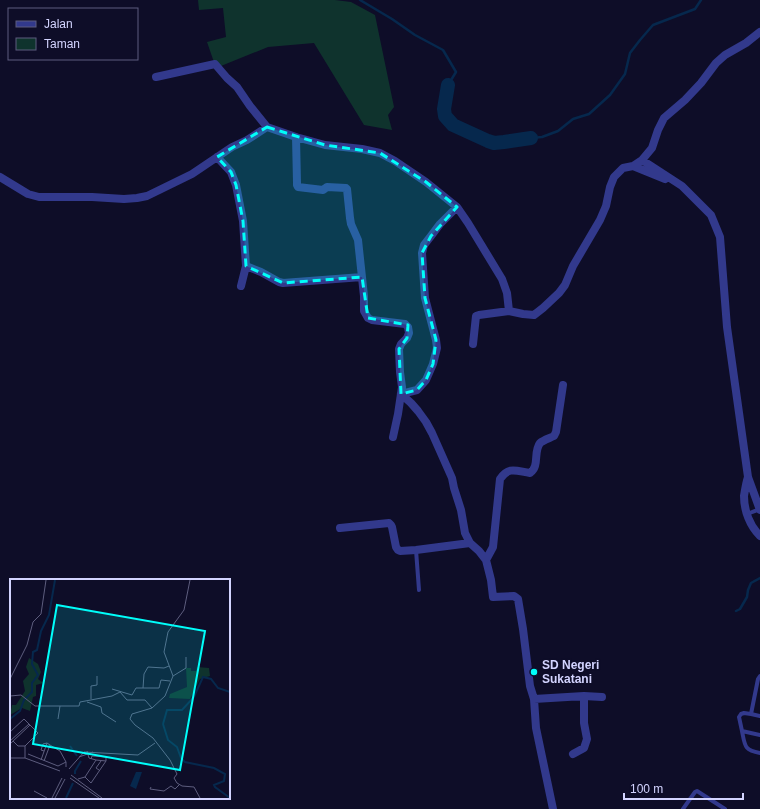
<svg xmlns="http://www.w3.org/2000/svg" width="760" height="809" viewBox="0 0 760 809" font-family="Helvetica,sans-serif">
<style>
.green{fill:#0f332d}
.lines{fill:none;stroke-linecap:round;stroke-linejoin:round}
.stream{stroke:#06284d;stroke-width:2.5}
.river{stroke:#06284d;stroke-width:14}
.service{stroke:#32398c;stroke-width:4}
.minor{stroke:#32398c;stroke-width:8}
.marked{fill:#00fefa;fill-opacity:0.2;stroke:#00fefa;stroke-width:3;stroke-dasharray:8 5;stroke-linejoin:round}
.poi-dot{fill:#00fefa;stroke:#0e0d28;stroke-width:1.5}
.labels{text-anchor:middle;stroke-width:3.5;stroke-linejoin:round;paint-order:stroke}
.poi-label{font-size:12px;font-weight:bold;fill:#d3d4ff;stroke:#0e0d28;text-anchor:start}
.inset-river{fill:none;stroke:#06284d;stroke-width:2}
.inset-road{fill:none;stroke:#5d5d7e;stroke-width:1}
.view{fill:#00fefa;fill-opacity:0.15;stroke:#00fefa;stroke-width:2}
.inset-edge{fill:none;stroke:#d3d4ff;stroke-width:2}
</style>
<rect width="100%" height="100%" fill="#0e0d28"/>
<path class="green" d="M198 0H335L351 2 375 15 394 107 388 115 392 130 364 125 314 43 268 47 216 68 207 42 226 37 223 8 199 10Z"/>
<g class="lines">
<path class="stream" d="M360 0 392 19 415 35 443 50 456 72 448 85
M531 138 542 137 558 131 573 119 589 114 610 95 625 74 630 53 640 40 653 25 695 9 701 0
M736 611 740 609 747 597 748 590 751 583 760 578"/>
<path class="river" d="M448 85 444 109 445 116 453 125 488 141 494 143 504 142 531 138"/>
<path class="service" d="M747 514 760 509
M416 550 419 590
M760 676 758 679 751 714 760 716
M751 714 744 713 741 714 739 717 742 731 760 735
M742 731C745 746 744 750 760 753
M683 809 695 792 697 791 725 809"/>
<path class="minor" d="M156 77 215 64 227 78 237 87 250 106 267 127
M296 137 297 183V185L298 187 323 190 327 187 346 188 347 189 350 218 351 224 358 240 364 296V311L368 318 372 320 405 324 408 327 409 333 407 338 401 344 399 349 400 372 402 387 398 414 393 437
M217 157 231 172 236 185 243 221 246 266 261 272 279 282 283 283 362 277
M642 160 682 186 711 215 720 237 727 327 748 477 760 510
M633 166 665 179
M0 177 28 194 39 197H92L124 199 137 198 147 196 192 174 232 147 247 140 267 127 296 137 325 145 362 149 380 153 395 161 426 182 457 207 468 223 502 279 507 293 509 311 523 314 534 315 543 308 559 293 565 285 573 266 600 220 606 206 610 187 614 177 623 168 633 166 642 160 652 148 658 130 664 118 685 100 701 83 716 63 725 55 746 43 760 32
M241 286 246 266
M473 344 476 316 479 315 509 311
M401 394 411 403 418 411 426 422 432 433 452 478 454 488 461 510 465 533 470 543 479 551 486 560 491 580 493 597 514 596 518 599 523 629 530 686 534 699 536 728 553 809
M401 394 417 390 426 380 433 364 437 348 436 340 425 298 422 253 424 245 431 236 440 224 457 207
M748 477C746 483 745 490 744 496 744 511 750 526 760 536
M340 528 389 523 391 525 392 527 396 547 398 550 400 551 416 550 470 543
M486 560 493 547 500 479C509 466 516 471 530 473 540 466 533 452 540 443 543 440 550 438 554 436L556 432 563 385
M534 699 584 696 602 697
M573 754 584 748 587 739 584 723V696"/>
</g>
<path class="marked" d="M267 127 325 145 380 153 426 182 457 207 431 236 422 253 425 298 436 340 433 364 426 380 417 390 401 394 399 349 407 338 408 325 368 318 362 277 283 283 246 266 243 221 236 185 231 172 217 157Z"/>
<circle class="poi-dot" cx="534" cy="672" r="4"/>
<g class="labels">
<g class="poi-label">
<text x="542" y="669">SD Negeri<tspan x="542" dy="14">Sukatani</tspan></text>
</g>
</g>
<g transform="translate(10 579)">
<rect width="220" height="220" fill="#0e0d28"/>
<path d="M19 79 28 85 31 93 28 100 33 104 26 106V117L23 118 20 132 12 129 0 136 2 126H6L15 112 13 102 19 95 16 88ZM187 88 199 89 200 97 190 100 180 120 159 119 160 115 177 108 176 89H181V92H186Z" fill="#0f332d"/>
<path d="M126 193H132L126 210 120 207Z" fill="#06284d"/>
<path class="inset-river" d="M165 131H172L184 118 193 98 201 100 208 109 220 113M0 140 10 132 14 121 22 113V104L28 96 22 85 23 73 27 71 31 52 39 36 45 1M153 145 158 161 167 168 171 179 175 183 204 189 215 195 214 202 204 206 205 208 220 219M153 145 157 131H165M60 167 67 177M65 195V192L71 182M56 219 63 204"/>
<path class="inset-road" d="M180 1 174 31 158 53 154 73 163 97 155 117 142 129 122 135 120 140 125 146 143 159 160 181 167 195 164 199 167 204 172 207 184 208 190 219M163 97 176 89V78M0 100 17 66 23 43 31 35 36 1M133 109 134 95 138 88 154 89 159 87M102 110 122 116 126 109H149L151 101 160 102M110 113 117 121H135L142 129M0 117 11 116 25 127H69L70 123 102 117 110 113M81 120V107L87 106V97M77 123 91 128 92 134 106 143M48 140 50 127M0 153 14 140 28 154 15 167V179M0 162 19 145M3 162 8 167H15M0 165 20 146M34 172 31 171 33 165 37 164M18 175 48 187 56 183V188M69 178 83 173M0 179H15L50 192M81 180 82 177 96 178V182M31 181 37 164 40 166M34 182 40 166 50 172 56 183M59 190 74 173 128 176 145 164M89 191 86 189 91 182M61 196 92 219M75 198 81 204 96 182 86 181M60 199 89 219M68 200 75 198 86 181 79 179 77 172M141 208 140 210 154 212 161 207 165 210 169 206M24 212 37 219M42 219 52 199M45 219 55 200"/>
<path class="view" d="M47 26 195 52 170 191 23 165Z"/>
<rect width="220" height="220" class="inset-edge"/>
</g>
<rect x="8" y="8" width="130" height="52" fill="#0e0d28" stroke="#5d5d7e"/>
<rect x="16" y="21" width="20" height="6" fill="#32398c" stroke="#5d5d7e"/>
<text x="44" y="28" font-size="12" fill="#d3d4ff">Jalan</text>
<rect x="16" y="38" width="20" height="12" fill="#0f332d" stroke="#5d5d7e"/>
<text x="44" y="48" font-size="12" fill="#d3d4ff">Taman</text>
<path d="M624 793v6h119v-6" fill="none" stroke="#d3d4ff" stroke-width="2"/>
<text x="630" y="793" font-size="12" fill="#d3d4ff" stroke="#0e0d28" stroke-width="3" paint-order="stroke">100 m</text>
</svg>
